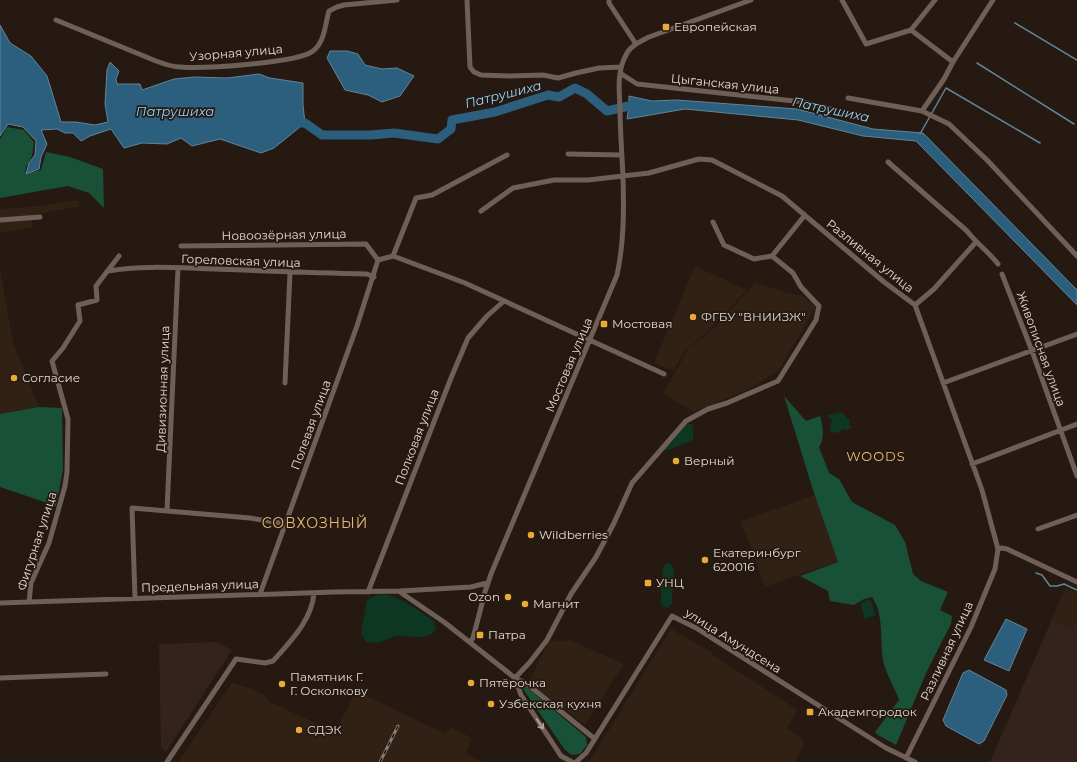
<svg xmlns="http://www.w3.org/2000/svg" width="1077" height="762" viewBox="0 0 1077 762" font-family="Montserrat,sans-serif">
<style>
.commercial{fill:#34221d}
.built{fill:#312014}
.green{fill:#0d3623}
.forest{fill:#185138}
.water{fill:#2b5f7d;stroke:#628497}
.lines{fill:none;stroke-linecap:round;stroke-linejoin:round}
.stream{stroke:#628497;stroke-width:1.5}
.river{stroke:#2b5f7d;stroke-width:9}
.minor{stroke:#6e6057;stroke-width:5}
.rail-casing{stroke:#887e77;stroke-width:3}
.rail{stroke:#251911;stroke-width:1.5;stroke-dasharray:4.5;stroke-linecap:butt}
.oneway{stroke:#b4a9a2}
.poi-dot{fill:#eaaa39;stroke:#251911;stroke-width:1.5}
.labels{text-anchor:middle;stroke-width:3.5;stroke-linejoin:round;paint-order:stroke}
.poi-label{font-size:12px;fill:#e2dad4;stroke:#251911;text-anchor:start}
.street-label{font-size:12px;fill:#e2dad4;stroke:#251911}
.water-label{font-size:13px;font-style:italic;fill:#94d2f8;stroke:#251911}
.neighbourhood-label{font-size:13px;letter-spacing:1px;fill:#e7bb77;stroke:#251911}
.quarter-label{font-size:14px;letter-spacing:1px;fill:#e7bb77;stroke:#251911}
</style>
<rect width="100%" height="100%" fill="#251911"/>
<path class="commercial" d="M1077 617V762H990L1052 619 1072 628Z
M216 642 232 650 166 752 161 747 159 644Z"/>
<path class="built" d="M78 200 81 206 33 215 32 228 0 233V209L30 207Z
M695 266 747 290 711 328 686 350 673 371 654 363Z
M0 267 13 342 39 407 0 414Z
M754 282 784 292 801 295 816 307 779 370 749 389 694 412 663 394 688 349 716 326 750 289Z
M815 495 838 561 765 587 741 521Z
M1065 588 1077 593V617L1073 628 1052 619Z
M671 629 711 652 713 655 798 710 787 728 800 737 805 745 794 762H589Z
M570 640 624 664 585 725 529 682 548 642Z
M232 683 250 688 266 696 268 701 335 732 356 691 446 734 450 727 472 738 466 754 483 762H178Z"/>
<path class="green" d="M841 412 850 420 849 424 852 427 847 430 843 429 837 433 830 432V426L832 420 827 415Z
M687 424H691L693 425V440L665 451 664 448Z
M666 563 672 564 674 571 673 583 662 579 663 569Z
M661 581 673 585 672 603 668 608 663 606 661 603Z
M381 594C398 594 420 612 434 621L436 629 432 634 423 637 396 636 378 643 366 642 361 633 367 600 374 596Z
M870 599 876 615 865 619 860 603Z"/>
<path class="forest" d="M7 127 24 130 34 142 32 156 26 167 25 174 41 170 46 152 70 157 103 169 104 208 89 193 68 186 0 198V139Z
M784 396 806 421 820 416C823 425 825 439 819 447L829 473 839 479 852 502 895 525 905 542 913 574 921 581 948 592 940 610 952 616 951 624 927 671 896 745 878 735 875 732 899 700C895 688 885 672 883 660 880 639 884 614 872 597L864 599 854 605 830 601 828 591 800 576 838 562 813 490Z
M39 407 62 408 63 470 56 506 0 487V414Z
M525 686 586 737 587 745 580 754 572 755 565 750 523 689Z"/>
<path class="water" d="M0 25 10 43 31 56 47 76 61 122H76L95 125 108 122 105 104 107 70 110 62 119 71 116 79 117 84H140L142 90 174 79 194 77 227 78 259 74 270 78 303 83V105L305 123 274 148 261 153 220 139 192 146 181 138 167 144 142 143 124 148 111 129 90 136 81 141 73 133H65L57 129 41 130 47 144 41 157 39 169 26 174 29 163 35 155 36 141 23 127 8 124 0 136Z
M330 51H347L358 54 365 65 382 69 397 68 414 76 400 96 382 102 368 95 345 90 327 58Z
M629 96 652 101 677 100 797 109 873 129 923 133 1077 290V305L916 141 863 136 798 120 685 109 627 119 629 106Z
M1006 619 1027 629 1009 671 984 660Z
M969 670 1006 690 1007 695 984 741 979 744 946 726 943 720 963 673Z"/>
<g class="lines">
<path class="stream" d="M1015 23 1077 60
M977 63 1074 124
M920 134 946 88 1040 143
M1036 573 1042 575 1050 586H1057L1064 584 1077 590"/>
<path class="river" d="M294 123H305L322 135H371L394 133 438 139 451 129 452 120 495 112 548 95 559 97 575 88 587 94 607 111 629 106H641"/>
<path class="minor" d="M467 0 470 67 474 72 481 75 509 76 543 75 558 78 576 73 599 68 621 67
M609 0V3L636 44
M842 0 866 44 911 30 953 62 993 0
M56 20 156 61C164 64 172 67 180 67 202 69 298 63 313 51 325 42 325 24 329 11L337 7 344 5 397 0
M911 30 935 0
M620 73 637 84 803 102 829 108
M848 98 922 111 949 124 987 160 1077 256
M922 111 944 79 953 62
M568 154 621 155
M888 162 967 231C976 243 989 252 998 264
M481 211 513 188 554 180H588L623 176 649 173 699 159 712 160 782 196 884 282 915 305 982 490 998 549 995 569 971 627 906 758
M0 220 40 217
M713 222 724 245 754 259 772 256 805 215
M181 246 366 244 378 260
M393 256 416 198 432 195 507 155
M378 260 393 256 465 283 664 374
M108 271C143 265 179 268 214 269 265 271 316 273 367 274L374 277
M1002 274 1032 351 1077 476
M915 305 934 289 976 242
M285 383 290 273
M943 383 1077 334
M972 464 1077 424
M167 510 178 268
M1038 529 1077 515
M998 549 1002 548 1007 549 1077 582
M368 592 451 378 468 338 487 316 504 301
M400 592 444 622 515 678 527 684 595 739
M260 594 357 326 378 260
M135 598 132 508 250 518 286 524
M29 602 31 583 49 543 65 486 67 472 68 419 52 361 63 348 80 321 78 305 97 300 96 286 119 256
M0 603 334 592 400 591 471 587 487 583
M470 642 473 638 485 592 491 574 617 275C624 243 624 210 623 177 622 154 620 130 620 107 619 90 617 71 626 55 630 46 641 41 649 37L751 0
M0 678 106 674
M515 678 530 662 547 640 571 594 596 557 614 523 632 483 686 421 708 409 727 403 778 381 816 320 819 306 801 287 793 273 772 256
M515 678 521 695 561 756 572 762
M167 762 236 659 265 663 273 661C290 642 312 620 314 593
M576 762 586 753 672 616 696 628 886 748 915 762"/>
<g class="rail-casing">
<path id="rail" d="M380 762 398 726"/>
</g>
<use href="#rail" class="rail"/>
</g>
<defs><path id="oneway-shaft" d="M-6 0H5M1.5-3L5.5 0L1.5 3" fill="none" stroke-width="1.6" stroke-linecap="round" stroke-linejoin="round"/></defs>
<use class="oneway" href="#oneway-shaft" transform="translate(540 724) rotate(56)"/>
<g class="poi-dot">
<rect x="662" y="23" width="8" height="8" rx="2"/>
<circle cx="693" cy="317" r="4"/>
<rect x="600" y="320" width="8" height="8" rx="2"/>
<circle cx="14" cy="378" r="4"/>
<circle cx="676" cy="461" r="4"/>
<circle cx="531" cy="535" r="4"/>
<circle cx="705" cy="560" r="4"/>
<rect x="644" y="579" width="8" height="8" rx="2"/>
<circle cx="508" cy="597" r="4"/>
<circle cx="525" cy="604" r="4"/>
<rect x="476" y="631" width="8" height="8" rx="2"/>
<circle cx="471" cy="683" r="4"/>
<circle cx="282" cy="684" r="4"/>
<circle cx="491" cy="704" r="4"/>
<rect x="806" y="708" width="8" height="8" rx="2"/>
<circle cx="299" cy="730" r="4"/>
</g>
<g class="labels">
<g class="poi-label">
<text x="674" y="31">Европейская</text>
<text x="701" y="321">ФГБУ "ВНИИЗЖ"</text>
<text x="612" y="328">Мостовая</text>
<text x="22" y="382">Согласие</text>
<text x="684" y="465">Верный</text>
<text x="539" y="539">Wildberries</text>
<text x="713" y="557">Екатеринбург<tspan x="713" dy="14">620016</tspan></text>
<text x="656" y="587">УНЦ</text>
<text x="500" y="601" text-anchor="end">Ozon</text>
<text x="533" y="608">Магнит</text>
<text x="488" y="639">Патра</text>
<text x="290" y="681">Памятник Г.<tspan x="290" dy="14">Г. Осколкову</tspan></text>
<text x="479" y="687">Пятёрочка</text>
<text x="499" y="708">Узбекская кухня</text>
<text x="818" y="716">Академгородок</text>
<text x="307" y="734">СДЭК</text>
</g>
<g class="street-label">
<text transform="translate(236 53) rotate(-5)" y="4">Узорная улица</text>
<text transform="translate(725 84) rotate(6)" y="4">Цыганская улица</text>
<text transform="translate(284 235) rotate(-1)" y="4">Новоозёрная улица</text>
<text transform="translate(870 256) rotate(39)" y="4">Разливная улица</text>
<text transform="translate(241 261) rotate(2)" y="4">Гореловская улица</text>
<text transform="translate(1041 349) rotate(70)" y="4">Живописная улица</text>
<text transform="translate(569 365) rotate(-67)" y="4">Мостовая улица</text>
<text transform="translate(163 389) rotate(-88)" y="4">Дивизионная улица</text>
<text transform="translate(311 425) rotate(-70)" y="4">Полевая улица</text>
<text transform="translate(417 437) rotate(-69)" y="4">Полковая улица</text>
<text transform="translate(37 541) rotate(-72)" y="4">Фигурная улица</text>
<text transform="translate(200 586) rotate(-2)" y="4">Предельная улица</text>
<text transform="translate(733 641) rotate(32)" y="4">улица Амундсена</text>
<text transform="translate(947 651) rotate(-65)" y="4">Разливная улица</text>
</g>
<g class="water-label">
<text transform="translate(503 94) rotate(-14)" y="5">Патрушиха</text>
<text transform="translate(831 109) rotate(12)" y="5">Патрушиха</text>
<text x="175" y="116">Патрушиха</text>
</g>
<g class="neighbourhood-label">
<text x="876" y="461">WOODS</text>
</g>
<g class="quarter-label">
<text x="315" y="528">СОВХОЗНЫЙ</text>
</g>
</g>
</svg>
